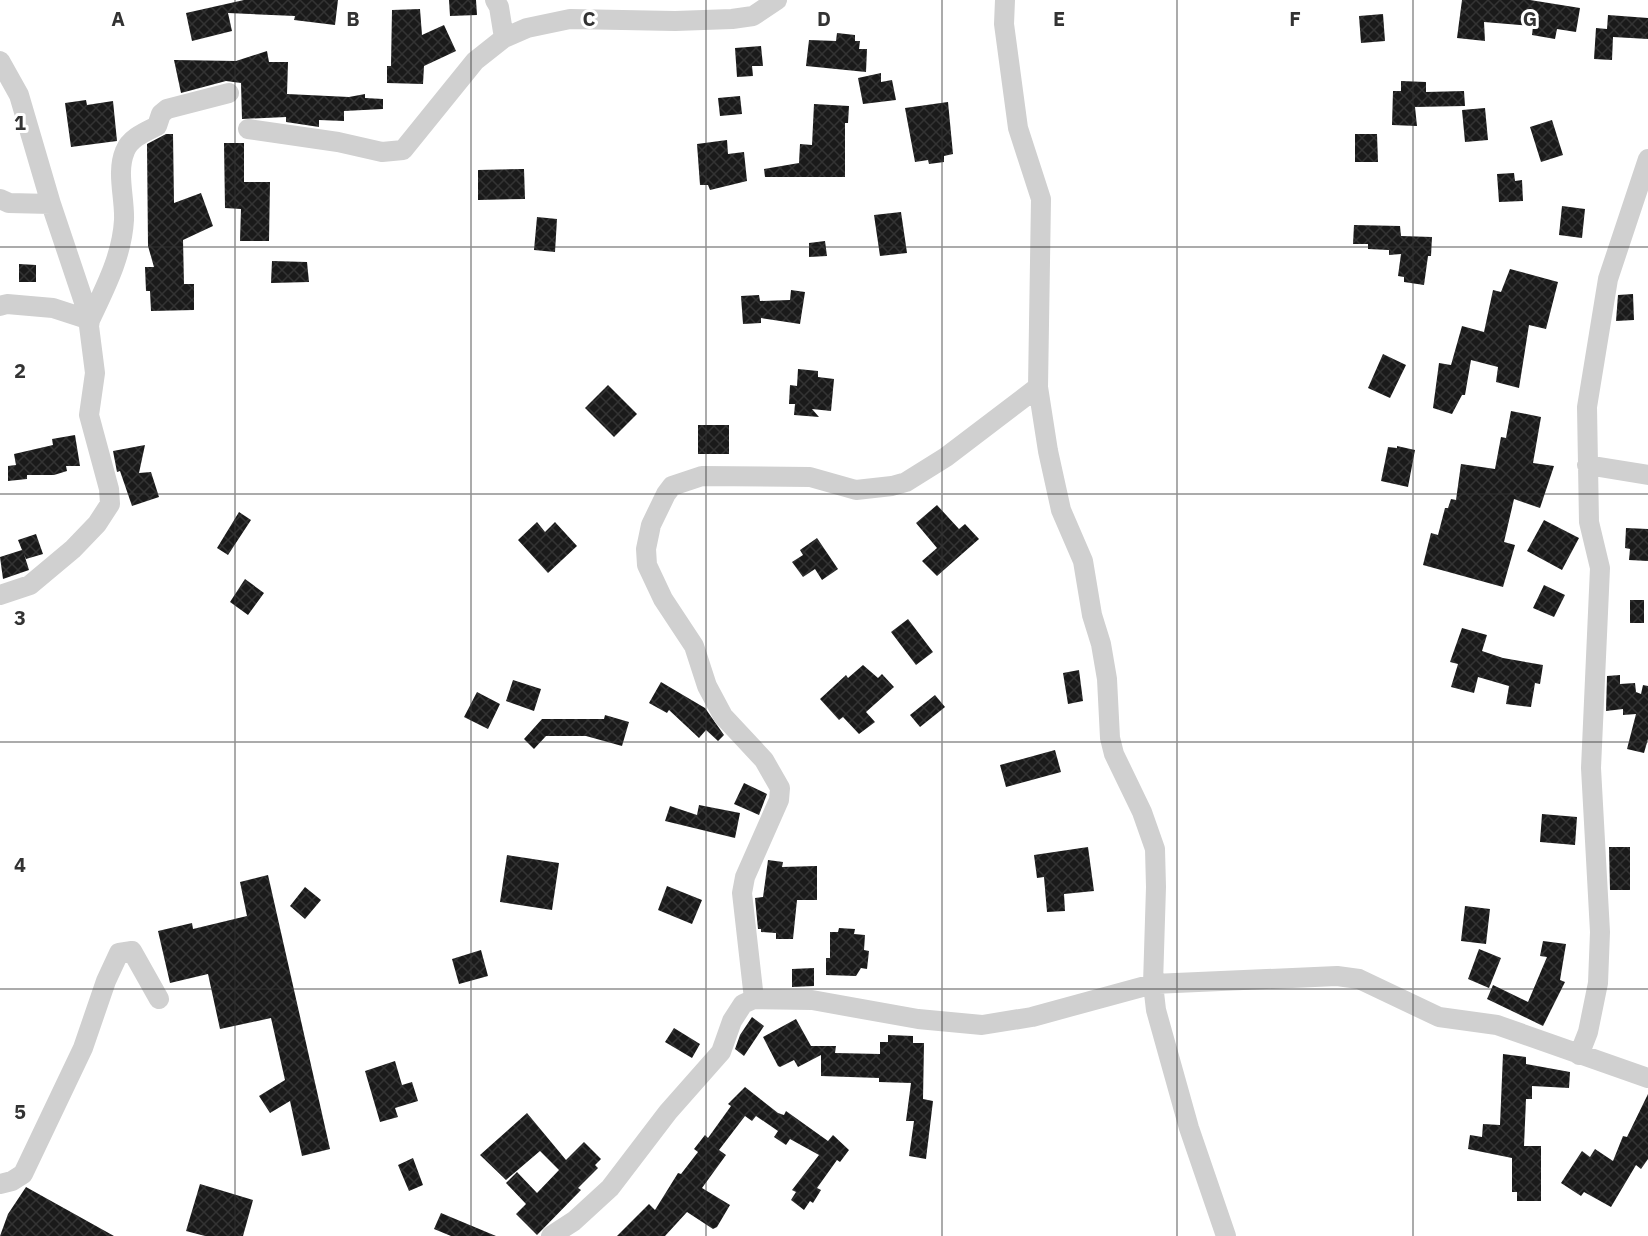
<svg xmlns="http://www.w3.org/2000/svg" width="1648" height="1236" viewBox="0 0 1648 1236" font-family="'IBM Plex Sans',sans-serif">
<style>
.building{fill:url(#building-cross-hatch)}
.lines{fill:none;stroke-linecap:round;stroke-linejoin:round}
.minor{stroke:#d0d0d0;stroke-width:20}
.grid{fill:none;stroke:#333;stroke-width:1.5;stroke-opacity:0.55}
.grid-label{font-size:20px;text-anchor:middle;font-weight:bold;fill:#333;stroke:#fff;stroke-width:6;stroke-linejoin:round;paint-order:stroke}
</style>
<defs>
<pattern id="building-cross-hatch" width="8" height="8" patternUnits="userSpaceOnUse" patternTransform="scale(1.5)"><rect width="8" height="8" fill="#1a1a1a"/><path d="M0 0l8 8M0 8l8-8" fill="none" stroke="#333"/></pattern>
</defs>
<rect width="100%" height="100%" fill="#fff"/>
<path class="building" d="M244 0H338L335 25 294 20 295 16 228 13 232 31 192 41 186 13Z
M449 0H476L477 15 450 16Z
M1462 0H1530L1580 8 1576 32 1557 29 1555 39 1532 35 1533 26 1484 22 1485 41 1457 38Z
M420 9 422 35 444 25 456 51 424 66 423 84 387 83V66H391L392 10Z
M1383 14 1385 41 1361 43 1359 16Z
M1608 15 1648 18V39L1613 37 1612 60 1594 59 1596 28 1607 29Z
M837 33 855 35V41H860L859 49H867L866 72 806 66 809 40 836 41Z
M761 46 763 66H752L753 76 737 77 735 48Z
M267 51 269 62H288L287 94 349 97 365 94V98L383 99V109L344 111V121L319 120V127L286 122V117L242 119 241 83 226 81 181 93 174 60 236 61Z
M881 73V82L892 80 896 100 863 104 858 78Z
M1401 81 1426 82V92L1464 91 1465 106 1415 107 1417 126 1392 125 1393 91H1401Z
M740 96 742 114 720 116 718 98Z
M86 100 87 105 113 101 117 141 71 147 65 103Z
M948 102 953 154 944 156V162L929 164 928 160 915 162 905 108Z
M814 104 849 106 848 123H845V177H765L764 169 799 163 800 144 812 145Z
M1485 108 1488 140 1465 142 1462 110Z
M1552 120 1563 155 1541 162 1530 127Z
M166 134H173L174 203 201 193 213 226 183 240 184 284H194V310L151 311 150 291H146L145 267H154L148 246 147 144Z
M1355 134H1377L1378 162H1355Z
M727 140 728 154 744 152 747 181 710 190 708 185H700L697 144Z
M224 143H244V182H270L269 241H240L241 209 225 208Z
M524 169 525 199 478 200V170Z
M1514 173 1515 181 1522 180 1523 201 1499 202 1497 174Z
M1562 206 1585 209 1582 238 1559 235Z
M901 212 907 253 880 256 874 215Z
M537 217 557 219 555 252 534 250Z
M1354 225 1400 226 1401 236 1432 237 1431 256H1428L1424 285 1404 282V277L1398 276 1401 254 1389 255V250L1368 249V244H1353Z
M825 241 827 256 809 257V243Z
M272 261 307 262 309 282 271 283Z
M19 264 36 265V282H19Z
M1510 269 1558 282 1546 329 1529 325 1519 388 1496 382 1498 367 1471 360 1465 395H1462L1452 414 1433 408 1439 363 1451 365 1462 326 1484 332 1493 290 1501 292Z
M791 290 805 292 800 324 761 318V323L743 324 741 296 759 295 760 301 790 300Z
M1633 294 1634 320 1616 321 1618 295Z
M1383 354 1406 365 1390 398 1368 388Z
M798 369 818 371V377L834 379 831 411 812 409 819 417 794 415 795 404H789L790 385 797 386Z
M608 385 637 414 614 437 585 408Z
M1511 411 1541 417 1533 463 1554 466 1540 508 1514 499 1504 542 1515 545 1503 587 1423 565 1431 533 1438 535 1445 508H1448L1451 499 1456 500 1461 464 1495 469 1501 437 1506 438Z
M698 425H729V454H698Z
M75 435 80 466H66L67 471 54 475H27V479L8 481V466L16 465 14 454 53 445 52 439Z
M145 445 139 473 151 472 159 497 132 506 120 471 117 472 113 451Z
M1397 446 1415 450 1408 487 1381 481 1388 447 1397 448Z
M937 505 959 529 965 524 979 539 937 576 922 561 937 548 916 523Z
M239 512 251 520 228 555 217 548Z
M1544 520 1579 538 1562 570 1527 551Z
M537 522 545 532 555 522 577 546 548 573 518 540Z
M1626 528 1648 529V561L1629 560 1630 549 1625 548Z
M36 534 43 554 26 559 24 554 29 570 3 579 0 557 22 550 18 540Z
M817 538 838 569 822 580 815 569 803 577 792 562 803 555 800 550Z
M245 579 264 593 248 615 230 602Z
M1544 585 1565 595 1554 617 1533 608Z
M1630 600H1644V623H1630Z
M908 619 933 652 916 665 891 632Z
M1462 628 1487 635 1482 651 1503 658 1543 665 1540 684 1535 683 1531 707 1506 704 1509 686 1478 677 1474 693 1451 687 1458 664 1450 662Z
M863 665 878 678 882 674 894 687 866 712 875 722 859 734 843 717 839 720 820 699 846 675 848 678Z
M1079 670 1083 701 1068 704 1063 673Z
M1620 675V684L1635 683 1636 692 1641 694 1643 685 1648 686V739L1644 753 1627 749 1636 714 1623 715V709L1606 711 1607 676Z
M513 680 541 689 534 711 506 701Z
M661 682 705 708 724 735 718 741 706 730 699 738 669 710 667 713 649 703Z
M477 692 500 704 488 729 464 717Z
M935 695 945 707 920 727 910 715Z
M605 715 629 722 622 746 586 736H546L534 749 524 739 542 719H604Z
M1055 750 1061 772 1006 787 1000 765Z
M744 783 767 794 759 815 734 804Z
M699 805 740 813 735 838 665 821 670 806 697 815Z
M1542 814 1577 817 1575 845 1540 842Z
M1088 847 1094 891 1064 894 1065 911 1047 912 1044 877 1037 878 1034 855Z
M1609 847H1630V890H1610Z
M507 855 559 863 552 910 500 902Z
M768 860 783 862 782 867 817 866V900H797L793 939H776V933L761 932V929H758L755 898 763 897Z
M268 875 330 1149 302 1156 290 1101 270 1113 259 1096 285 1080 271 1018 220 1029 208 974 170 983 158 931 192 923 193 929 247 916 240 882Z
M667 886 702 900 692 924 658 910Z
M305 887 321 900 305 919 290 906Z
M1465 906 1490 909 1486 944 1461 941Z
M839 928 855 929 854 934 865 935 864 950 869 951 867 969 861 968 856 976 826 975V958H830V932H838Z
M1543 941 1566 944 1560 980 1565 982 1543 1026 1487 999 1493 985 1528 1002 1547 957 1540 956Z
M1479 949 1501 958 1489 988 1468 979Z
M481 950 488 976 459 984 452 959Z
M814 968V986L792 987V969Z
M752 1017 764 1026 744 1056 735 1049 740 1035Z
M796 1019 811 1046H836L835 1053 880 1054V1042H888V1035L913 1036V1043H924L923 1099 933 1101 926 1159 909 1156 914 1121H906L911 1083 879 1082V1078L821 1076V1055L798 1067 794 1060 780 1067 778 1066 763 1037Z
M674 1028 700 1044 692 1058 665 1042Z
M1503 1054 1526 1057V1064L1570 1072 1569 1088 1532 1086V1099H1526L1524 1146H1541V1201H1517V1192H1512V1158L1468 1149 1470 1135 1482 1137 1483 1124 1500 1125Z
M395 1061 402 1085 412 1082 418 1101 395 1108 398 1117 380 1122 365 1071Z
M745 1087 778 1113 784 1115 786 1111 828 1141 833 1135 849 1150 840 1162 837 1160 817 1188 821 1190 813 1203 810 1201 804 1210 791 1200 796 1192 792 1190 819 1155 790 1139 786 1145 774 1137 778 1131 756 1116 752 1121 745 1116 719 1150 726 1155 702 1188 730 1205 717 1227 713 1229 687 1212 665 1236H617L649 1204 655 1210 678 1173 681 1174 698 1152 694 1149 705 1135 708 1138 731 1106 728 1104Z
M1648 1094V1159L1641 1169 1636 1165 1611 1207 1584 1192 1581 1196 1561 1183 1582 1151 1590 1157 1595 1149 1613 1161 1623 1136 1627 1137Z
M527 1113 566 1160 584 1142 601 1159 595 1165 598 1168 578 1188 581 1190 537 1235 516 1214 526 1204 506 1183 517 1172 537 1193 559 1170 540 1151 506 1180 480 1155Z
M413 1158 423 1185 409 1191 398 1165Z
M200 1184 253 1200 243 1236H205L186 1231Z
M26 1187 114 1236H0L8 1214Z
M441 1213 496 1236H451L434 1229Z"/>
<g class="lines">
<path class="minor" d="M495 0 499 7 504 38
M1005 0 1004 24 1018 128 1041 199 1038 387 1048 451 1061 510 1083 561 1092 615 1101 644 1107 679 1110 738 1114 754 1142 812 1155 849 1156 887 1153 984 1156 1010 1189 1128 1226 1236
M0 61 19 95 51 204
M248 129 338 142 382 152 403 150 475 61 504 38 527 28 570 19 675 21 732 19 753 16 777 0
M0 199 9 203 51 204 90 320
M0 306 7 304 53 308 90 320
M1587 465 1648 475
M0 595 30 585 73 549 97 524 110 504 109 489 89 415 95 373 89 326 90 320C105 288 122 256 124 220 125 198 116 172 125 151 130 138 145 132 157 126L161 114 167 109 229 93
M754 999 742 893 745 877 779 800 780 788 764 760 723 716 707 686 694 646 663 599 647 565 646 549 651 525 666 494 672 486 702 476 810 477 856 490 892 486 906 482 946 457 1038 387
M1579 1055 1588 1032 1598 983 1600 932 1591 768 1600 568 1589 522 1587 407 1608 279 1648 159
M0 1184 12 1181 23 1174 83 1048 106 981 119 953 132 951 159 999
M551 1236 574 1221 610 1188 668 1112 721 1052 732 1021 743 1004 754 999 812 1000 918 1019 982 1025 1032 1017 1153 984 1337 976 1359 979 1439 1017 1497 1025 1648 1078"/>
</g>
<path class="grid" d="M235 0V1236M471 0V1236M706 0V1236M942 0V1236M1177 0V1236M1413 0V1236M0 247H1648M0 494H1648M0 742H1648M0 989H1648"/>
<g class="grid-label">
<text x="118" y="26">A</text>
<text x="353" y="26">B</text>
<text x="589" y="26">C</text>
<text x="824" y="26">D</text>
<text x="1059" y="26">E</text>
<text x="1295" y="26">F</text>
<text x="1530" y="26">G</text>
<text x="20" y="130">1</text>
<text x="20" y="378">2</text>
<text x="20" y="625">3</text>
<text x="20" y="872">4</text>
<text x="20" y="1119">5</text>
</g>
</svg>
